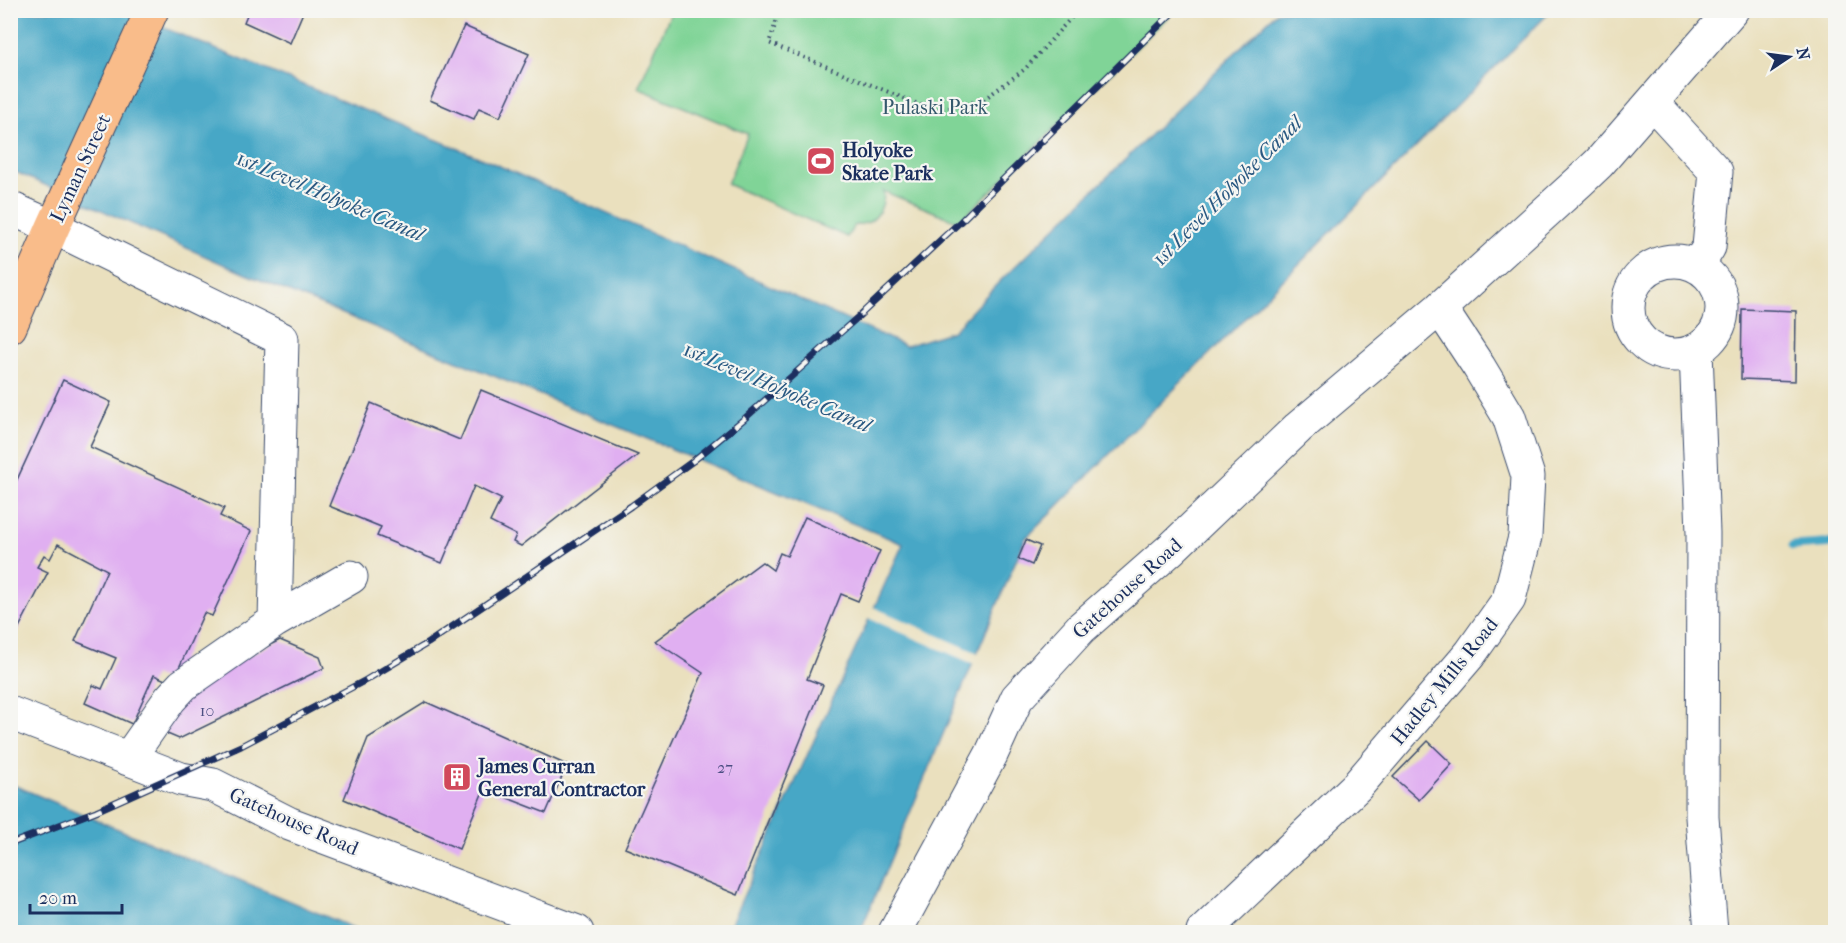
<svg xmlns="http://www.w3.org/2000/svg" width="1846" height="943" viewBox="0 0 1846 943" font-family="'IM FELL French Canon',serif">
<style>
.green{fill:#80d497;stroke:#4e827a;stroke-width:1.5}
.water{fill:#47a7c6;stroke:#316b92;stroke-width:1.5}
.pier{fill:#eae0be}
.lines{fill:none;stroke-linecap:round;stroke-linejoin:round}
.stream{stroke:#47a7c6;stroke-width:9}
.building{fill:#e0aff1}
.minor-casing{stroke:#3a4a6c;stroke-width:35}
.major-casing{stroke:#3a4a6c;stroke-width:35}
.path{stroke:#3a4a6c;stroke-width:4;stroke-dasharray:1.5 4.5;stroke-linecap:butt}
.minor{stroke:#fff;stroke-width:33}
.major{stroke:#f9bc8a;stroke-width:33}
.rail-casing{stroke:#1b2f5e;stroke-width:7}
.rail{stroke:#f6f6f2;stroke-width:4.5;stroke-dasharray:14;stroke-linecap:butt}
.labels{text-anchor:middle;stroke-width:4.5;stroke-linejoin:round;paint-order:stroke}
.number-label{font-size:16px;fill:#4c4f83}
.park-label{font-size:20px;fill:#34586c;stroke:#f6f6f2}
.poi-label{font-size:20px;font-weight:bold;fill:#1b2f5e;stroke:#f6f6f2;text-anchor:start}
.street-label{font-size:20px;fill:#1b2f5e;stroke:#f6f6f2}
.water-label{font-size:21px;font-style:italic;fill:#2a5982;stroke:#f6f6f2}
</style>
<rect width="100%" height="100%" fill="#f6f6f2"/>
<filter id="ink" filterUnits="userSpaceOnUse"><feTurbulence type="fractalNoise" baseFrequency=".0167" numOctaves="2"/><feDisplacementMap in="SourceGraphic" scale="12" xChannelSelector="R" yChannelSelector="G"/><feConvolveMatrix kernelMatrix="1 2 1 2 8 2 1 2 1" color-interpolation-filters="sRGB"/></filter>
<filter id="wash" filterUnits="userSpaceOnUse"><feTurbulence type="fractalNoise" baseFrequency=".008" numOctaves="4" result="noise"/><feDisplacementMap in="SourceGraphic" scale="24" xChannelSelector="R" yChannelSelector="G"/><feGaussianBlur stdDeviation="1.35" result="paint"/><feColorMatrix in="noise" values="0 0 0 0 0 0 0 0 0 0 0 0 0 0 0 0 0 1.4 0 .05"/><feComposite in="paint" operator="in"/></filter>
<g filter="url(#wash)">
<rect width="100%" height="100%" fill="#eae0be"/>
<path class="green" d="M672 11V10L1174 11 959 222 883 191C886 201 879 217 869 222 865 224 858 224 854 226L847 237 727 184 748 134 638 88Z"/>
<path class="water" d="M11 11H123L486 160 906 346 953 331 998 283 1278 11H1551L1025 539 860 932H727L903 544 243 273 11 170Z
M11 784 363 932H11Z"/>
<path class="pier" d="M873 607 980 654 976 665 868 618Z"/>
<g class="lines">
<path class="stream" d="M1793 546 1836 543"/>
</g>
<g id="blocks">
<path class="building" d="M249 10H304L290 43 244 22Z
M464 26 529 54 500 117 479 108 474 119 430 100Z
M1742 309 1796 311 1795 381 1741 379Z
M63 380 111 402 90 447 224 508 220 516 251 531 212 616 204 613 172 683 154 675 132 724 85 703 93 685 102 689 116 658 75 641 107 570 58 544 50 559 44 555 37 567 48 572 15 635 10 633V495Z
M481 390 638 455 521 546 513 542 516 535 490 522 501 499 474 486 442 563 377 536 381 527 329 506 371 403 460 440Z
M805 517 880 551 858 601 841 594 807 679 823 685 738 895 625 848 703 673 655 641 762 562 773 570 780 553 787 556Z
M1026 540 1040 546 1032 565 1018 559Z
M280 640 320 657 324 668 179 739 165 733 186 687Z
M426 702 567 765 546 813 484 789 459 849 344 799 368 738Z
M1428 741 1452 764 1419 800 1393 777Z"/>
</g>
</g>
<g filter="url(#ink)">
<use href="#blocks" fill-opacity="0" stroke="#3a4a6c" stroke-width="1.5"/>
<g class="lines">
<g class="minor-casing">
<path id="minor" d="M1652 102 1732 10
M10 208 53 227 282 339 275 621
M1628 308a47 47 0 1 1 94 0a47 47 0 1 1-94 0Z
M1696 351 1703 533 1702 817 1711 932
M10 713 181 779 213 785 290 824 577 932
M128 759 170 699 183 685 275 621 351 577
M895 932 991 755 1017 698 1081 628 1171 549 1298 428 1440 308 1580 181 1599 163 1652 102 1716 172 1709 247 1697 266
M1203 932 1357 786 1470 654 1509 599 1525 537 1528 476 1509 417 1479 367 1440 308"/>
</g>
<g class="major-casing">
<path id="major" d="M10 327 53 227 152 10"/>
</g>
<path class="path" d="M780 10 769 43 935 111 983 100 1025 69 1078 10"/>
<use href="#minor" class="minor"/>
<use href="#major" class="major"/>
<g class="rail-casing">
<path id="rail" d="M10 844 96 811 241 746 366 680 428 643 631 506 693 461 744 419 859 316 961 221 1175 10"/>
</g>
<use href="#rail" class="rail"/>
</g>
</g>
<defs>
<g id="stadium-square" transform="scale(1.5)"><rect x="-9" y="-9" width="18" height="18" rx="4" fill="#d1495b" stroke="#f6f6f2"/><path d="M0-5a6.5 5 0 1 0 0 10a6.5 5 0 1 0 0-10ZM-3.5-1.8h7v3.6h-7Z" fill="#fff"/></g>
<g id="building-square" transform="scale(1.5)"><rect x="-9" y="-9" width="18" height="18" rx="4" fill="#d1495b" stroke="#f6f6f2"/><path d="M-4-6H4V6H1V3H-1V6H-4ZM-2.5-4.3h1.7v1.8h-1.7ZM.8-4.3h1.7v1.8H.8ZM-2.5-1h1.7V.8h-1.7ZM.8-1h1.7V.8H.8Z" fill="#fff"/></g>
</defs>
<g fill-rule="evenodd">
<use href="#stadium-square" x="821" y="161"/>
<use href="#building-square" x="457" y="777"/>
</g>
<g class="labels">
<g class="number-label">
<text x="207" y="716">10</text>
<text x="725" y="773">27</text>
</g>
<g class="park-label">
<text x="935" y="114">Pulaski Park</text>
</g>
<g class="poi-label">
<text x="842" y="157">Holyoke<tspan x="842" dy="23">Skate Park</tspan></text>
<text x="478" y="773">James Curran<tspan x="478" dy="23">General Contractor</tspan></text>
</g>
<g class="street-label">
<text transform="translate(80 168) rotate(-65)" y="7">Lyman Street</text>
<text transform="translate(1127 588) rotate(-42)" y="7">Gatehouse Road</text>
<text transform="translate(1444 681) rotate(-51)" y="7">Hadley Mills Road</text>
<text transform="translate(294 821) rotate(24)" y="7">Gatehouse Road</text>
</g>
<g class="water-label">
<text transform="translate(1227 191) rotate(-45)" y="7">1st Level Holyoke Canal</text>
<text transform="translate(330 196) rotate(23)" y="7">1st Level Holyoke Canal</text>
<text transform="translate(777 387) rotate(23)" y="7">1st Level Holyoke Canal</text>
</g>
</g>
<rect width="1846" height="943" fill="none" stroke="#f6f6f2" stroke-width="36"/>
<g transform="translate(1789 57) rotate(77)" stroke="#f6f6f2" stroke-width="4.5" paint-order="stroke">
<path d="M0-4.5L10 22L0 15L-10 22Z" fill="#1b2f5e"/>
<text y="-9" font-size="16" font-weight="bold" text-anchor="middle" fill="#1b2f5e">N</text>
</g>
<path d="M30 904v9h92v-9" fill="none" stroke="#1b2f5e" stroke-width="3"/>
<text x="39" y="904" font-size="18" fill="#1b2f5e" stroke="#f6f6f2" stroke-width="4.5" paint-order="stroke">20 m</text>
</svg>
